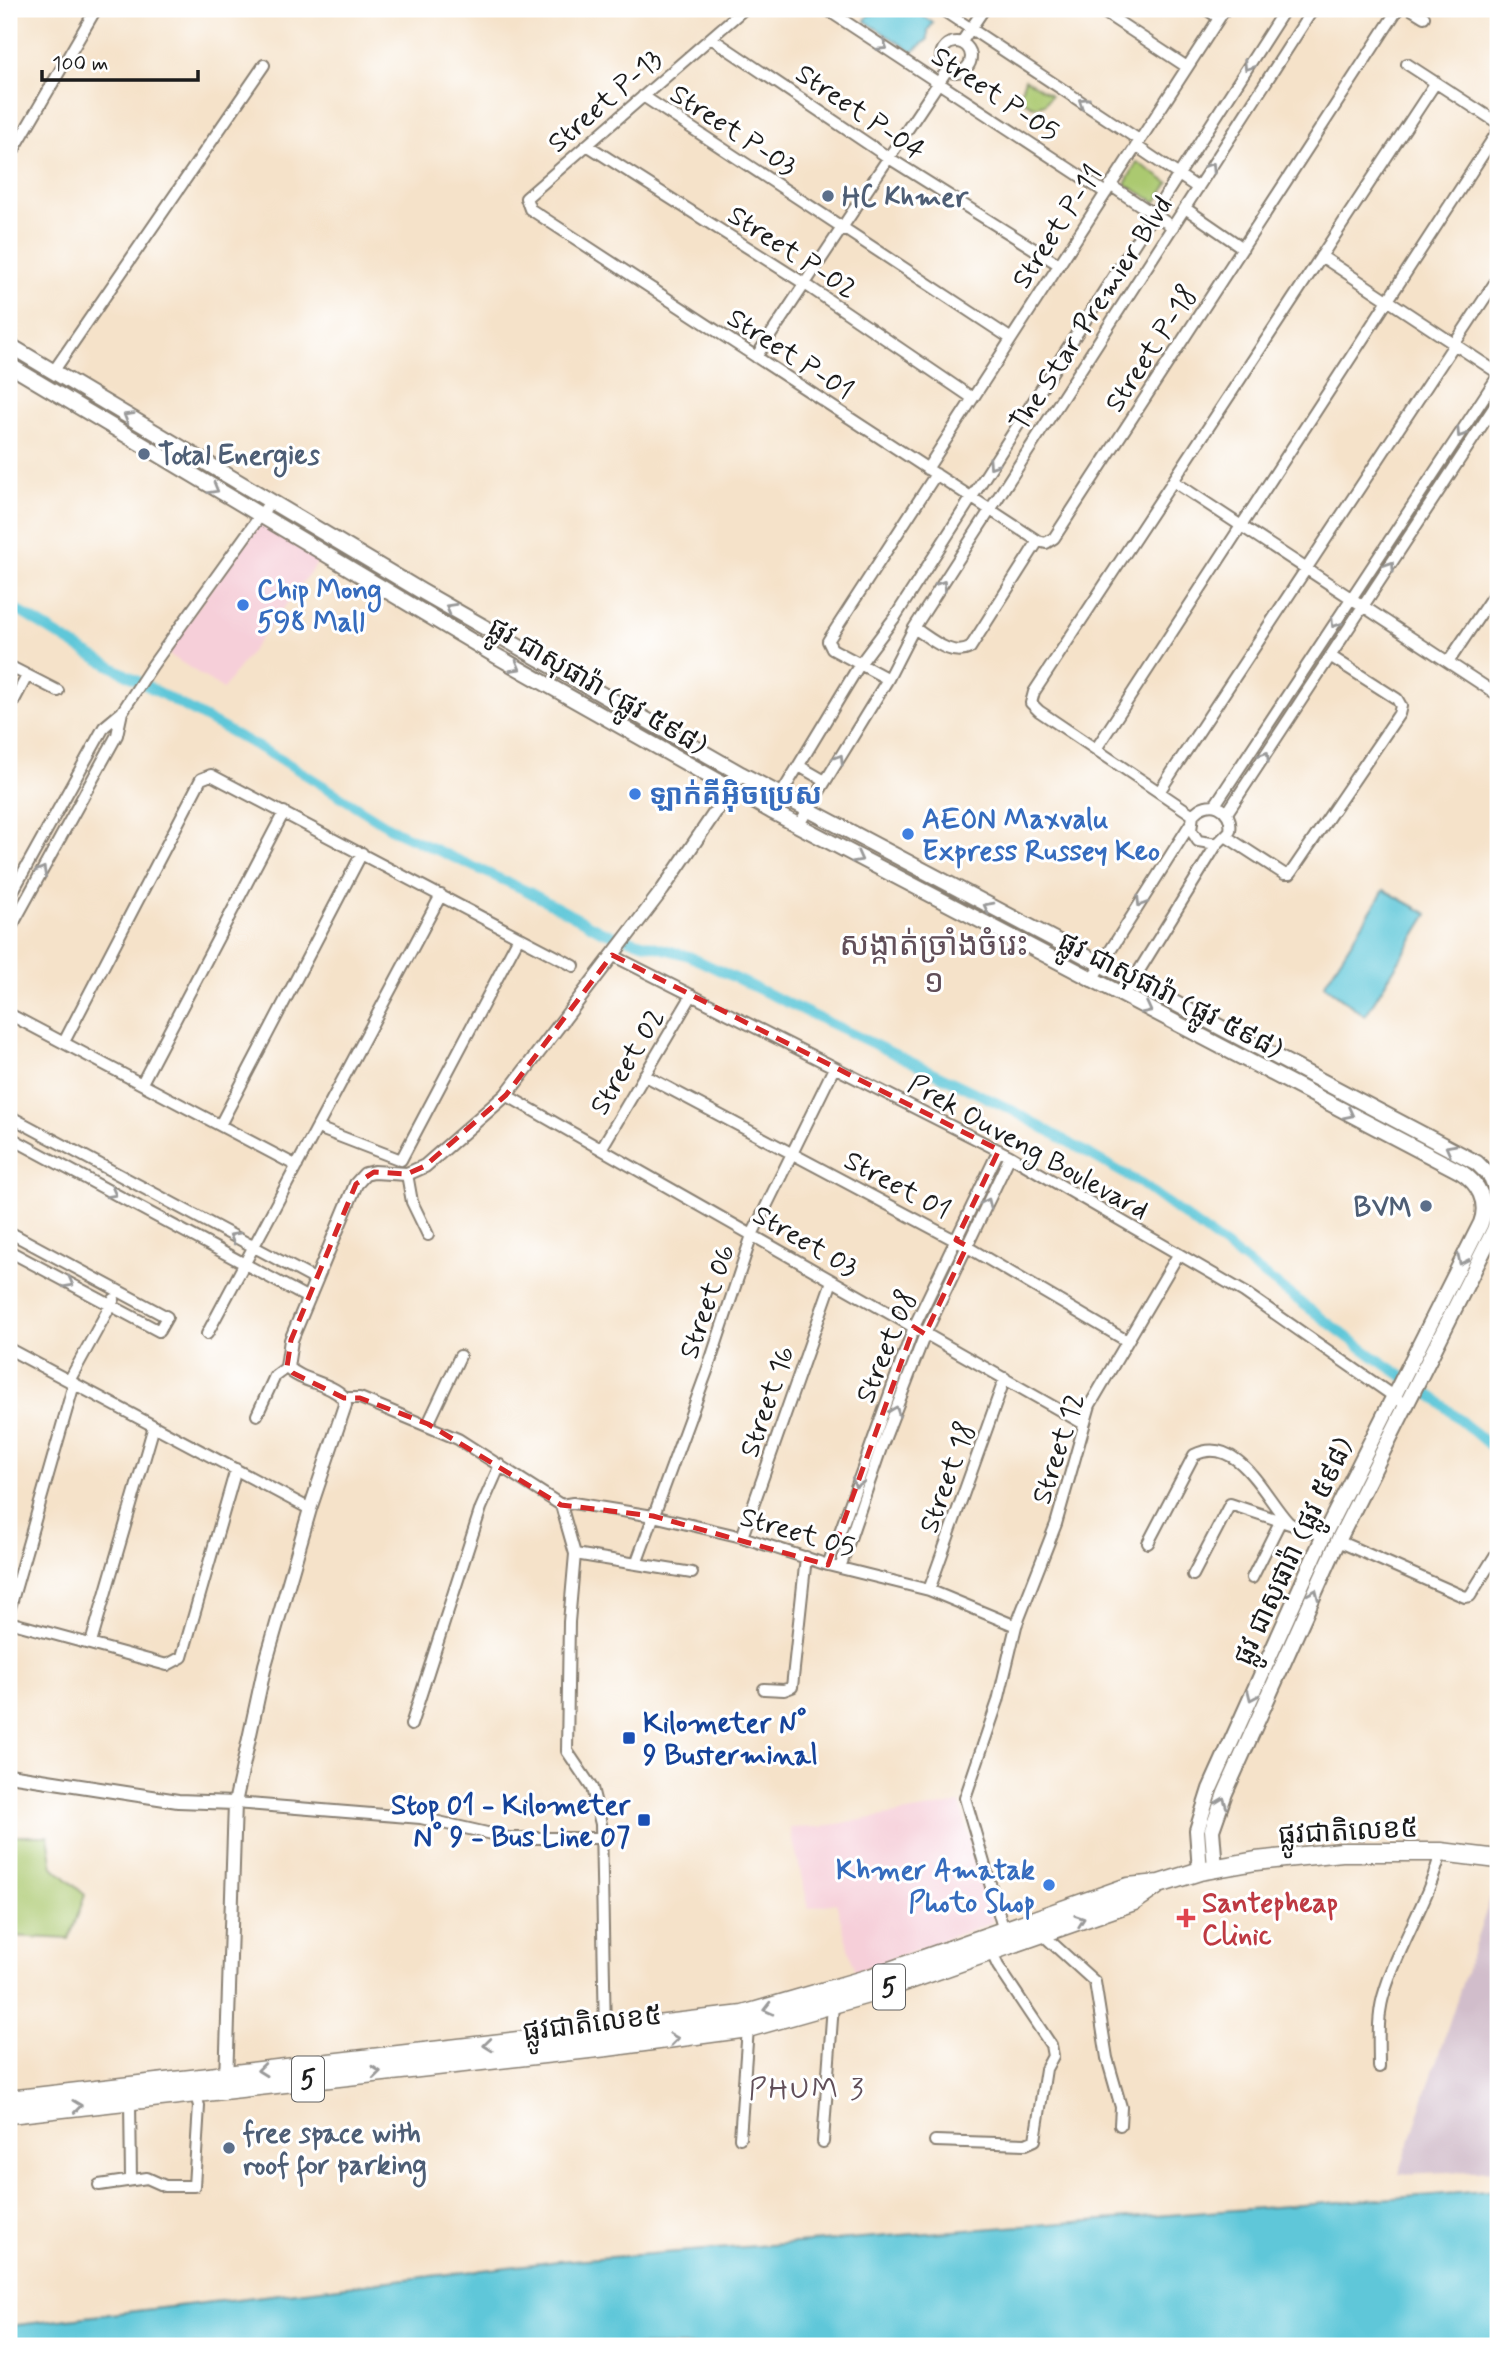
<svg xmlns="http://www.w3.org/2000/svg" width="1507" height="2355" viewBox="0 0 1507 2355" font-family="Mynerve,'Noto Sans Khmer',sans-serif">
<style>
.built{fill:#f6cfd9}
.industrial{fill:#d1bdcb}
.green{fill:#abc970;stroke:#647246;stroke-width:2}
.water{fill:#5ec7d9;stroke:#3d727a;stroke-width:2}
.lines{fill:none;stroke-linecap:round;stroke-linejoin:round}
.canal{stroke:#5ec7d9;stroke-width:10}
.minor-casing{stroke:#887f72;stroke-width:14}
.tertiary-casing{stroke:#887f72;stroke-width:16}
.secondary-casing{stroke:#887f72;stroke-width:18}
.trunk-casing{stroke:#887f72;stroke-width:21}
.minor{stroke:#fff;stroke-width:10}
.tertiary{stroke:#fff;stroke-width:12}
.secondary{stroke:#fff;stroke-width:14}
.trunk{stroke:#fff;stroke-width:18}
.oneway{stroke:#999}
.marked{fill:none;stroke:#d62828;stroke-width:5;stroke-dasharray:14 9;stroke-linejoin:round}
.service-dot{fill:#5c6f8a;stroke:#fff;stroke-width:2.5}
.shop-dot{fill:#3f7fe0;stroke:#fff;stroke-width:2.5}
.transit-dot{fill:#1a4fb4;stroke:#fff;stroke-width:2.5}
.health-dot{fill:#e0444e;stroke:#fff;stroke-width:2.5}
.labels{text-anchor:middle;stroke-width:6;stroke-linejoin:round;paint-order:stroke}
.shield{fill:#fff;stroke:#606060;stroke-width:2}
.shield-label{font-size:26px;font-weight:bold;fill:#1c1c1c}
.street-label{font-size:28px;fill:#1c1c1c;stroke:#fff}
.service-label{font-size:28px;font-weight:bold;fill:#4e5e75;stroke:#fff;text-anchor:start}
.shop-label{font-size:28px;font-weight:bold;fill:#366cbe;stroke:#fff;text-anchor:start}
.transit-label{font-size:28px;font-weight:bold;fill:#164399;stroke:#fff;text-anchor:start}
.health-label{font-size:28px;font-weight:bold;fill:#be3a42;stroke:#fff;text-anchor:start}
.neighbourhood-label{font-size:30px;letter-spacing:2px;fill:#614f59;stroke:#fff}
.quarter-label{font-size:32px;fill:#614f59;stroke:#fff}
</style>
<rect width="100%" height="100%" fill="#fff"/>
<filter id="ink" filterUnits="userSpaceOnUse"><feTurbulence type="fractalNoise" baseFrequency=".0143" numOctaves="2"/><feDisplacementMap in="SourceGraphic" scale="14" xChannelSelector="R" yChannelSelector="G"/><feConvolveMatrix kernelMatrix="1 2 1 2 8 2 1 2 1" color-interpolation-filters="sRGB"/></filter>
<filter id="wash" filterUnits="userSpaceOnUse"><feTurbulence type="fractalNoise" baseFrequency=".00686" numOctaves="4" result="noise"/><feDisplacementMap in="SourceGraphic" scale="28" xChannelSelector="R" yChannelSelector="G"/><feGaussianBlur stdDeviation="1.57" result="paint"/><feColorMatrix in="noise" values="0 0 0 0 0 0 0 0 0 0 0 0 0 0 0 0 0 1.4 0 .05"/><feComposite in="paint" operator="in"/></filter>
<g filter="url(#wash)">
<rect width="100%" height="100%" fill="#f5e2c9"/>
<path class="built" d="M261 522 321 558 223 689 165 652Z
M960 1803 993 1922 855 1972 836 1903 809 1908 790 1828 820 1827Z"/>
<path class="industrial" d="M1496 1881 1498 2170 1399 2174Z"/>
<path class="green" d="M1025 79 1051 95 1045 104 1035 107 1025 102 1020 93Z
M1137 162 1169 183 1156 202 1125 184Z
M12 1836H48L53 1867 85 1895 69 1939 9 1936V1843Z"/>
<path class="water" d="M883 9H913L933 23 928 30V39L913 52 865 21 868 15 882 12Z
M1384 890 1428 914 1365 1016 1324 985Z
M1498 2190V2346H9V2326L559 2261Z"/>
<g class="lines">
<path class="canal" d="M9 605 87 653 287 763 397 832 527 891 603 932 689 956 1010 1109 1140 1183 1373 1356 1436 1399 1498 1453"/>
</g>
</g>
<g filter="url(#ink)">
<g class="lines">
<g class="minor-casing">
<path id="minor" d="M744 9 526 198 530 209 1038 541 1046 543 1054 538 1398 9
M826 9 1106 193
M941 9 1139 140
M1099 9 1187 67
M1206 9 1219 18
M1411 9 1424 17
M711 38 889 158 1058 264
M941 57a15 15 0 1 1 30 0a15 15 0 1 1-30 0Z
M961 43 984 9
M1407 64 1498 123
M643 96 1010 338
M587 145 805 284 971 397
M1136 146 1198 188
M9 158 96 9
M1110 185 1173 227
M1185 208 1243 248
M1321 256 1498 373
M756 357 947 70
M53 372 264 65
M927 469 1225 9
M1173 481 1498 695
M914 628C930 638 951 658 970 648L1038 541
M1449 661 1498 588
M9 666 58 691
M888 679 832 649 828 641 936 474
M9 710 27 676
M1096 749 1498 131
M799 766 825 781
M1159 792 1498 278
M1215 805 1498 376
M771 811 860 664 895 617 1285 9
M1227 813 1498 401
M1193 815 1039 711 1031 703 1034 692 1436 82
M798 826 888 679 914 628 1313 9
M1227 837 1284 874H1290L1399 714 1401 706 1397 699 1330 656
M9 898 104 727 122 712 152 666 270 502
M9 931 117 735 122 712
M612 955 1010 1156 1244 1292 1406 1405
M1091 981 1191 823
M1129 987 1217 844 1230 831C1234 807 1208 796 1193 815L1191 830 1198 841 1217 844
M9 1014 297 1166
M64 1042 201 779 211 775 574 966
M644 1075 964 1245 1127 1341
M142 1083 284 812
M506 1095 1084 1424
M9 1116 316 1280
M220 1125 362 853
M318 1128 401 1160 519 937
M9 1137 308 1298
M601 1149 692 995
M407 1174 412 1202 428 1235
M9 1232 167 1317 159 1331 9 1251
M207 1334 441 895
M9 1349 310 1509
M69 1381 114 1299
M344 1398H360L458 1439 561 1505 575 1554 569 1622 567 1751 592 1788 601 1824 605 2034
M257 1415 275 1376 287 1367
M428 1424 460 1356
M561 1505 573 1503 653 1516 742 1537 828 1565 929 1590 1016 1626
M742 1537 832 1281
M1338 1541 1465 1597 1470 1596 1498 1551
M1148 1543 1194 1455C1238 1433 1265 1498 1288 1522 1296 1529 1313 1532 1324 1535
M575 1554 692 1573
M636 1564 707 1371 752 1235 834 1068
M828 1565 914 1327 999 1150
M840 1568 881 1448 925 1334 1010 1156
M1193 1575 1230 1504 1290 1524
M1252 1578 1281 1520
M929 1590 1005 1378
M9 1611 74 1384
M9 1622 167 1665 182 1657 236 1469
M91 1643 154 1426
M764 1689 784 1690 792 1687 806 1557
M411 1725 481 1508 500 1465
M235 1803 421 1818 509 1838H601
M1004 1931 965 1798 998 1701 1016 1626 1056 1524 1090 1405 1178 1255
M1041 1933 1095 1982 1107 2058 1121 2107 1120 2125
M1379 2067C1379 2045 1377 2019 1383 1997 1397 1947 1428 1903 1441 1852
M130 2100 131 2180
M740 2138 748 2028
M935 2141 1026 2144 1035 2140 1046 2069 1053 2056 1051 2045 998 1966 991 1951
M823 2142 833 2005
M99 2185 147 2178 165 2186H194L199 2106 195 2092"/>
</g>
<g class="tertiary-casing">
<path id="tertiary" d="M9 1775 178 1801 235 1803
M226 2081 235 1803 265 1665 310 1509 345 1405 344 1398C330 1382 303 1383 287 1367L291 1340 356 1184 365 1174 374 1172 407 1174 425 1166 506 1095 663 889 741 774"/>
</g>
<g class="secondary-casing">
<path id="secondary" d="M9 345 421 591 741 774 1477 1163 1491 1177 1498 1194
M9 365 493 654 771 811 1461 1172C1478 1183 1489 1202 1481 1223L1324 1535 1210 1789 1197 1830 1200 1871
M1215 1868 1212 1830 1225 1793 1338 1541 1498 1222"/>
</g>
<g class="trunk-casing">
<path id="trunk" d="M9 2100 743 2015 870 1978 1128 1887 1159 1884 1200 1871 1256 1861 1342 1852H1441L1498 1859
M9 2114 607 2047 748 2028 875 1992 1134 1901 1156 1886"/>
</g>
<use href="#minor" class="minor"/>
<use href="#tertiary" class="tertiary"/>
<use href="#secondary" class="secondary"/>
<use href="#trunk" class="trunk"/>
</g>
<defs><path id="oneway-chevron" d="M-2-3.5L2.5 0L-2 3.5" fill="none" stroke-width="1.6" stroke-linecap="round" stroke-linejoin="round" transform="scale(1.75)"/></defs>
<g class="oneway">
<use href="#oneway-chevron" transform="translate(883 46) rotate(33)"/>
<use href="#oneway-chevron" transform="translate(1248 66) rotate(123)"/>
<use href="#oneway-chevron" transform="translate(1083 102) rotate(-146)"/>
<use href="#oneway-chevron" transform="translate(1211 167) rotate(-57)"/>
<use href="#oneway-chevron" transform="translate(128 417) rotate(-149)"/>
<use href="#oneway-chevron" transform="translate(1461 433) rotate(123)"/>
<use href="#oneway-chevron" transform="translate(993 464) rotate(123)"/>
<use href="#oneway-chevron" transform="translate(214 489) rotate(30)"/>
<use href="#oneway-chevron" transform="translate(1390 566) rotate(-57)"/>
<use href="#oneway-chevron" transform="translate(942 585) rotate(-57)"/>
<use href="#oneway-chevron" transform="translate(450 608) rotate(-150)"/>
<use href="#oneway-chevron" transform="translate(1335 623) rotate(123)"/>
<use href="#oneway-chevron" transform="translate(516 667) rotate(30)"/>
<use href="#oneway-chevron" transform="translate(1265 756) rotate(-57)"/>
<use href="#oneway-chevron" transform="translate(839 759) rotate(-58)"/>
<use href="#oneway-chevron" transform="translate(858 858) rotate(28)"/>
<use href="#oneway-chevron" transform="translate(42 871) rotate(-61)"/>
<use href="#oneway-chevron" transform="translate(1141 902) rotate(122)"/>
<use href="#oneway-chevron" transform="translate(988 907) rotate(-152)"/>
<use href="#oneway-chevron" transform="translate(1147 1009) rotate(27)"/>
<use href="#oneway-chevron" transform="translate(1349 1114) rotate(27)"/>
<use href="#oneway-chevron" transform="translate(1450 1149) rotate(-152)"/>
<use href="#oneway-chevron" transform="translate(112 1193) rotate(28)"/>
<use href="#oneway-chevron" transform="translate(987 1203) rotate(-65)"/>
<use href="#oneway-chevron" transform="translate(234 1237) rotate(-152)"/>
<use href="#oneway-chevron" transform="translate(1462 1260) rotate(116)"/>
<use href="#oneway-chevron" transform="translate(69 1283) rotate(28)"/>
<use href="#oneway-chevron" transform="translate(895 1411) rotate(-69)"/>
<use href="#oneway-chevron" transform="translate(857 1483) rotate(109)"/>
<use href="#oneway-chevron" transform="translate(1314 1594) rotate(-66)"/>
<use href="#oneway-chevron" transform="translate(1252 1696) rotate(114)"/>
<use href="#oneway-chevron" transform="translate(1222 1802) rotate(-69)"/>
<use href="#oneway-chevron" transform="translate(1080 1920) rotate(-19)"/>
<use href="#oneway-chevron" transform="translate(768 2009) rotate(166)"/>
<use href="#oneway-chevron" transform="translate(674 2039) rotate(-7)"/>
<use href="#oneway-chevron" transform="translate(488 2045) rotate(174)"/>
<use href="#oneway-chevron" transform="translate(262 2070) rotate(174)"/>
<use href="#oneway-chevron" transform="translate(376 2072) rotate(-6)"/>
<use href="#oneway-chevron" transform="translate(77 2106) rotate(-7)"/>
</g>
</g>
<path class="marked" d="M612 955 999 1150 956 1240 967 1246 925 1334 914 1327 828 1565 653 1516 561 1505 428 1424 360 1398H344L293 1373 287 1367 291 1340 356 1184 374 1172 407 1174 425 1166 506 1095Z"/>
<g class="service-dot">
<circle cx="828" cy="196" r="7"/>
<circle cx="144" cy="454" r="7"/>
<circle cx="1426" cy="1206" r="7"/>
<circle cx="229" cy="2148" r="7"/>
</g>
<g class="shop-dot">
<circle cx="243" cy="605" r="7"/>
<circle cx="635" cy="794" r="7"/>
<circle cx="908" cy="834" r="7"/>
<circle cx="1049" cy="1885" r="7"/>
</g>
<g class="transit-dot">
<rect x="622" y="1731" width="14" height="14" rx="3.5"/>
<rect x="637" y="1813" width="14" height="14" rx="3.5"/>
</g>
<path class="health-dot" d="M1182.5 1907.5h7v7h7v7h-7v7h-7v-7h-7v-7h7z"/>
<g class="labels">
<g class="shield">
<rect x="873" y="1964.5" width="32" height="45" rx="5"/>
<rect x="292" y="2056.5" width="32" height="45" rx="5"/>
</g>
<g class="shield-label">
<text x="889" y="1996">5</text>
<text x="308" y="2088">5</text>
</g>
<g class="street-label">
<text transform="translate(996 93) rotate(34)" y="10">Street P-05</text>
<text transform="translate(604 100) rotate(-41)" y="10">Street P-13</text>
<text transform="translate(861 111) rotate(34)" y="10">Street P-04</text>
<text transform="translate(734 129) rotate(33)" y="10">Street P-03</text>
<text transform="translate(1056 226) rotate(-57)" y="10">Street P-11</text>
<text transform="translate(793 251) rotate(33)" y="10">Street P-02</text>
<text transform="translate(1090 313) rotate(-57)" y="10">The Star Premier Blvd</text>
<text transform="translate(1150 348) rotate(-57)" y="10">Street P-18</text>
<text transform="translate(791 353) rotate(33)" y="10">Street P-01</text>
<text transform="translate(598 685) rotate(30)" y="10">ផ្លូវ ជាសុផារ៉ា (ផ្លូវ ៥៩៨)</text>
<text transform="translate(1171 994) rotate(27)" y="10">ផ្លូវ ជាសុផារ៉ា (ផ្លូវ ៥៩៨)</text>
<text transform="translate(626 1061) rotate(-59)" y="10">Street 02</text>
<text transform="translate(1029 1146) rotate(29)" y="10">Prek Ouveng Boulevard</text>
<text transform="translate(898 1184) rotate(28)" y="10">Street 01</text>
<text transform="translate(806 1240) rotate(30)" y="10">Street 03</text>
<text transform="translate(706 1301) rotate(-71)" y="10">Street 06</text>
<text transform="translate(885 1346) rotate(-68)" y="10">Street 08</text>
<text transform="translate(766 1401) rotate(-71)" y="10">Street 16</text>
<text transform="translate(1057 1448) rotate(-72)" y="10">Street 12</text>
<text transform="translate(946 1477) rotate(-70)" y="10">Street 18</text>
<text transform="translate(798 1531) rotate(16)" y="10">Street 05</text>
<text transform="translate(1292 1551) rotate(-65)" y="10">ផ្លូវ ជាសុផារ៉ា (ផ្លូវ ៥៩៨)</text>
<text transform="translate(1348 1830) rotate(-3)" y="10">ផ្លូវជាតិលេខ៥</text>
<text transform="translate(592 2022) rotate(-7)" y="10">ផ្លូវជាតិលេខ៥</text>
</g>
<g class="service-label">
<text x="842" y="206">HC Khmer</text>
<text x="158" y="464">Total Energies</text>
<text x="1412" y="1216" text-anchor="end">BVM</text>
<text x="243" y="2142">free space with<tspan x="243" dy="32">roof for parking</tspan></text>
</g>
<g class="shop-label">
<text x="257" y="599">Chip Mong<tspan x="257" dy="32">598 Mall</tspan></text>
<text x="649" y="804">ឡាក់គីអ៊ិចប្រេស</text>
<text x="922" y="828">AEON Maxvalu<tspan x="922" dy="32">Express Russey Keo</tspan></text>
<text x="1035" y="1879" text-anchor="end">Khmer Amatak<tspan x="1035" dy="32">Photo Shop</tspan></text>
</g>
<g class="transit-label">
<text x="643" y="1732">Kilometer N°<tspan x="643" dy="32">9 Busterminal</tspan></text>
<text x="630" y="1814" text-anchor="end">Stop 01 - Kilometer<tspan x="630" dy="32">N° 9 - Bus Line 07</tspan></text>
</g>
<g class="health-label">
<text x="1202" y="1912">Santepheap<tspan x="1202" dy="32">Clinic</tspan></text>
</g>
<g class="neighbourhood-label">
<text x="807" y="2098">PHUM 3</text>
</g>
<g class="quarter-label">
<text x="934" y="955">សង្កាត់ច្រាំងចំរេះ<tspan x="934" dy="37">១</tspan></text>
</g>
</g>
<rect width="1507" height="2355" fill="none" stroke="#fff" stroke-width="35"/>
<path d="M42 70v10h156v-10" fill="none" stroke="#1c1c1c" stroke-width="3.5"/>
<text x="52" y="70" font-size="21" fill="#1c1c1c" stroke="#ffffff" stroke-width="5" paint-order="stroke">100 m</text>
</svg>
